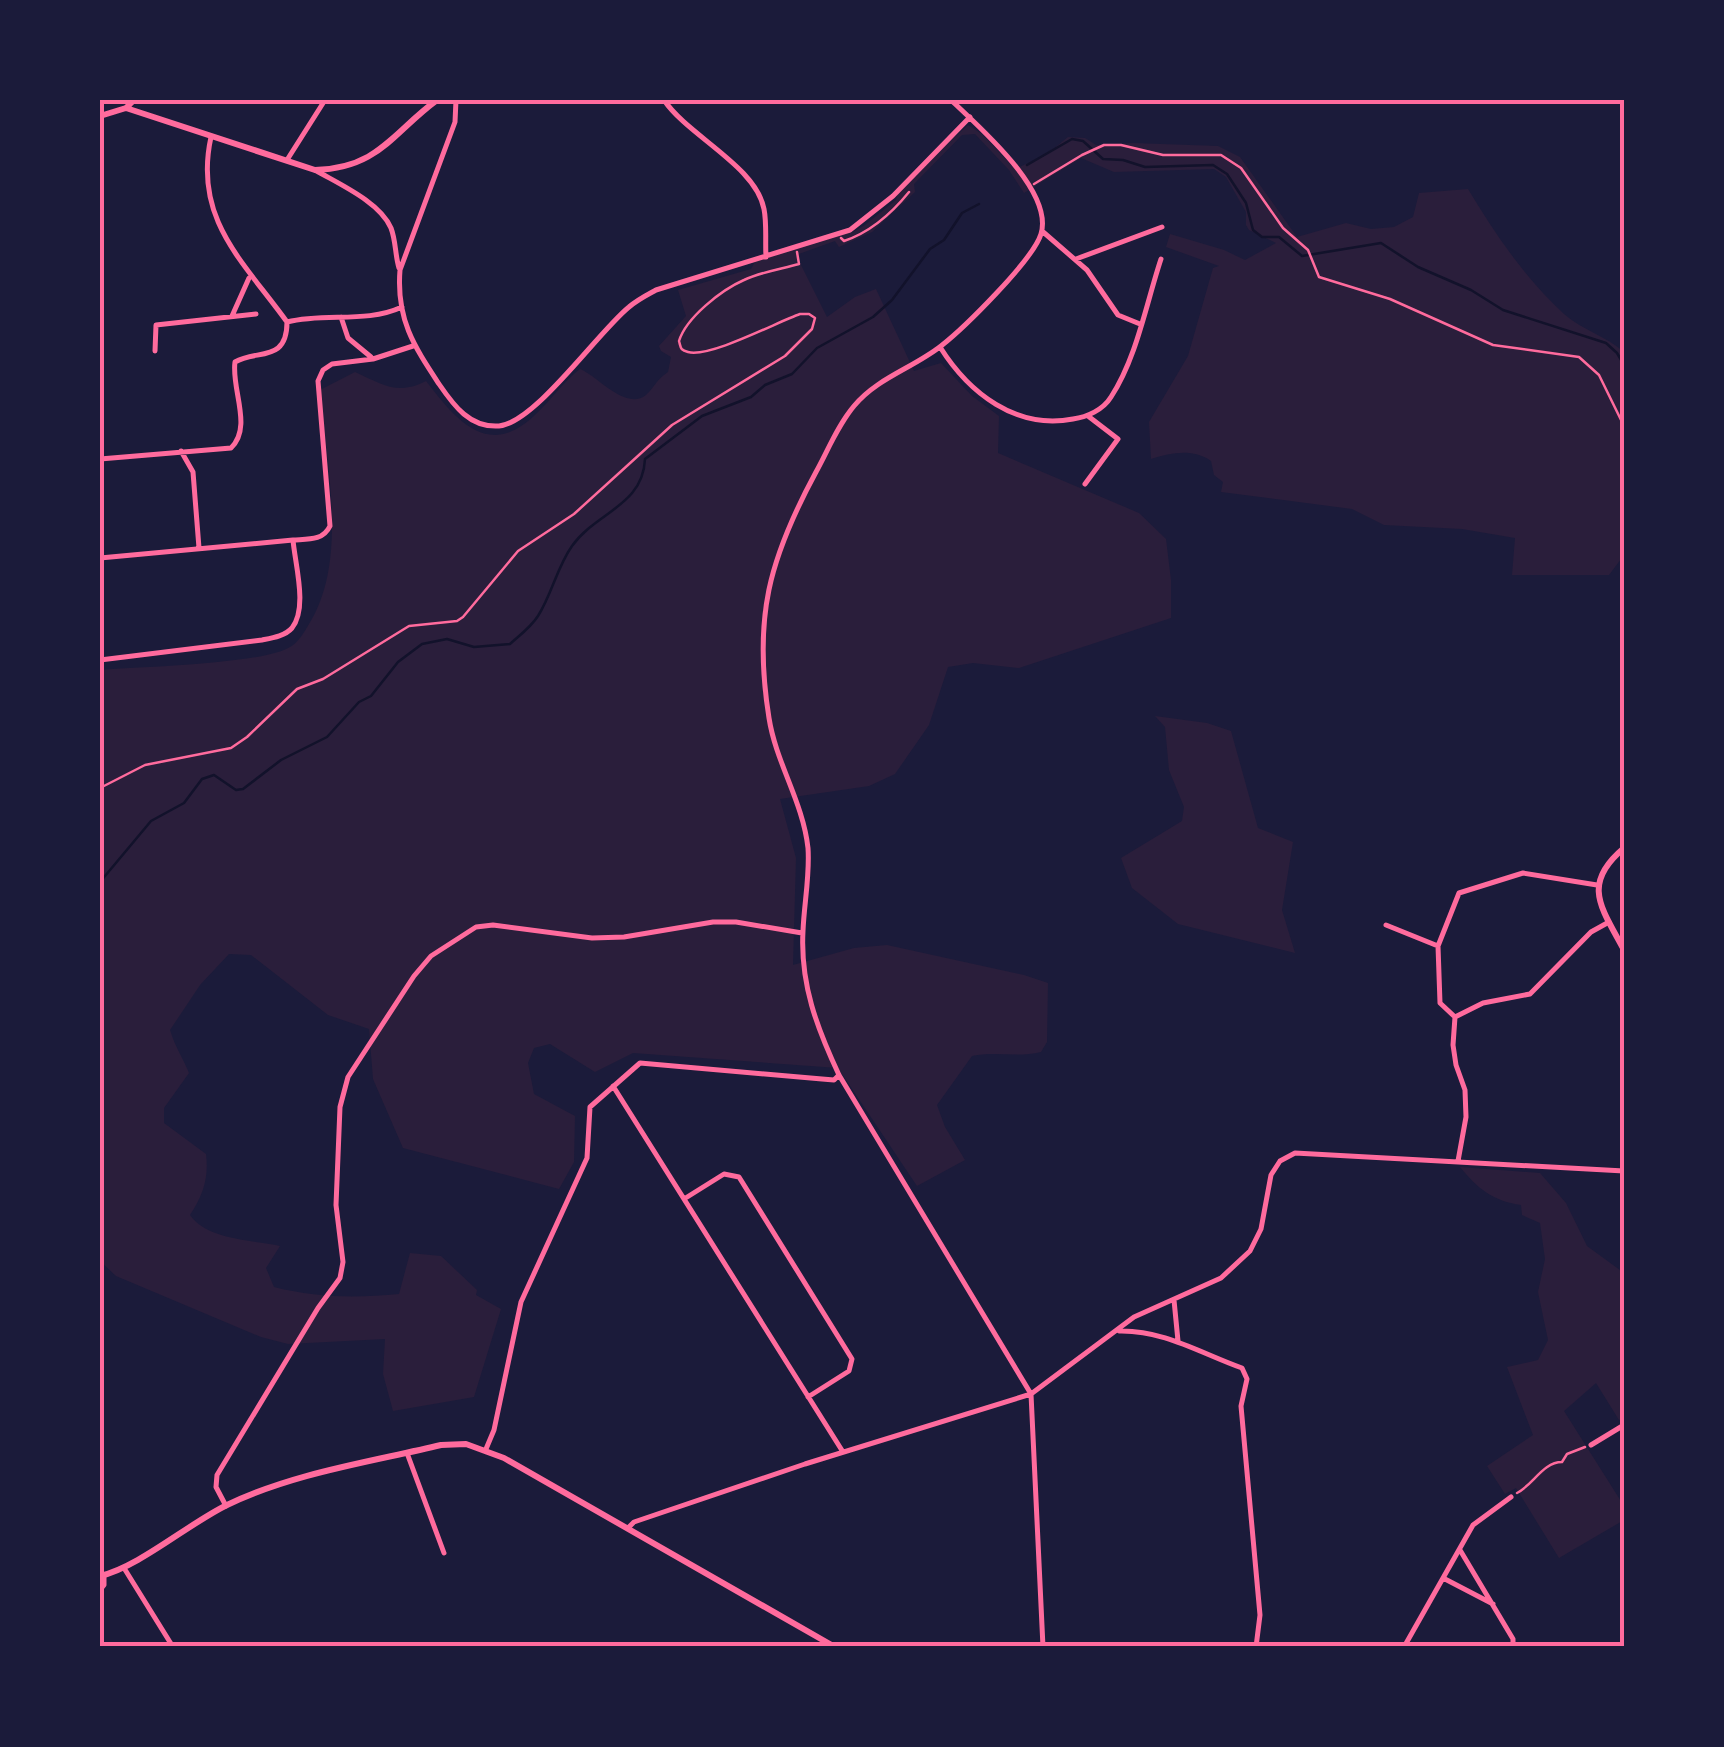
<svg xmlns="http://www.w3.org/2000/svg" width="1724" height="1747" viewBox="0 0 1724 1747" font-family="'Source Serif 4',serif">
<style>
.green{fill:#2a1e3b}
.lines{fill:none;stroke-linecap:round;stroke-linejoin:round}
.stream{stroke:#12122b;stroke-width:2.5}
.path{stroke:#ff6b9d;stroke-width:2.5}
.minor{stroke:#ff6b9d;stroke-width:5}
.tertiary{stroke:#ff6b9d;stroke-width:6}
.neatline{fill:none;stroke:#ff6b9d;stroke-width:4}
</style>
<rect width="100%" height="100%" fill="#1b1b3a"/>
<path class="green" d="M968 125 982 134 1015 169 1046 155 1068 137 1085 138 1096 145 1133 143 1218 146 1240 157 1297 237 1346 223 1371 229 1394 227 1413 217 1419 193 1468 189C1495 234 1525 278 1564 314 1582 330 1606 336 1624 352V555L1609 575H1512L1515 538 1462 529 1384 525 1352 509 1221 492 1223 482 1214 475 1211 461C1192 448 1171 453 1151 459L1149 422 1188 356 1213 268 1219 266 1166 247 1170 234 1224 250 1245 260 1276 243 1249 230 1246 225V212L1226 177 1214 169 1114 172 1081 158 1024 193 1009 170 975 134 962 135 914 184 915 192 872 232 839 247 835 241 796 255 827 317 855 297 876 289 914 371 941 363 972 396 999 416 998 453 1139 513 1166 539 1171 580V618L1019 668 973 663 948 667 929 725 895 774 869 786 780 799 796 858 793 965 854 948 887 945 1024 975 1048 983 1047 1042 1041 1052C1018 1058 995 1051 972 1056L937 1105 945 1127 965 1160 917 1186 838 1068 633 1053 595 1072 550 1044 534 1048 528 1063 534 1094 575 1116 574 1162 559 1189 403 1148 373 1079 369 1029 328 1015 251 955 229 954 200 985 170 1030C175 1047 183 1058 189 1073L164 1108V1123L206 1154C209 1178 203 1195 190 1215 207 1240 253 1240 280 1246L266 1268 274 1287C317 1298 357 1298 399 1294L410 1253 441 1256 477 1290 476 1295 501 1309 474 1397 393 1411 383 1374 385 1339 288 1344 261 1337 116 1276 100 1261V670C138 667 264 664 290 647 298 643 305 631 309 624 349 560 326 462 320 390L355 372C382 384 397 396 426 381 457 421 489 461 537 413 552 399 564 381 580 369 598 376 625 411 646 395 655 387 655 381 668 372L671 357 661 351 659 346 686 316 678 290 751 269 756 260 839 233H851L865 225 896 200 900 186Z
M1155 716 1207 723 1231 731 1258 828 1293 842 1282 910 1295 953 1178 924 1132 888 1121 858 1182 821 1184 807 1169 770 1165 727Z
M1460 1167 1540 1173 1566 1203 1587 1246 1624 1273V1359L1620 1364 1624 1372V1418L1619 1420 1596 1383 1564 1411 1624 1506V1520L1559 1558 1516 1488 1505 1494 1487 1466 1533 1435 1507 1367 1538 1360 1548 1340 1538 1292 1545 1259 1540 1223 1522 1215 1521 1205C1493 1201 1478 1189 1460 1167Z"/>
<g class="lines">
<path class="stream" d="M1027 165 1072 139 1083 141 1103 159 1123 160 1145 167 1213 165 1227 174 1246 203 1253 230 1262 237H1279L1302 256 1381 243 1418 267 1471 290 1503 310 1606 343 1617 353 1624 365
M100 882 151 821 184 803 202 779 214 775 236 790 243 789 281 760 327 737 359 702 371 696 398 662 422 644 447 639 474 647 510 644C520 635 531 627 538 616 552 594 557 567 572 546 596 512 643 506 645 459L702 416 751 397 765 385 792 374 817 348 873 317 892 300 930 249 944 240 962 213 979 204"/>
<path class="path" d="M1034 184 1082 155 1104 145H1121L1163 155H1221L1241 168 1283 228 1308 250 1319 277 1390 299 1493 345 1579 357 1599 375 1624 426
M841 238 844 241C871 232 892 213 909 192
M100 788 145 765 231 748 247 737 297 689 323 679 409 626 457 621 463 617 518 551 574 514 672 425 785 356 812 329 815 318 809 314H800C777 322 710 358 688 352 680 350 681 348 679 341 686 318 721 290 744 280 761 272 781 269 799 264L797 252
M1517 1493C1533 1485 1543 1462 1562 1462L1567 1454 1585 1447"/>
<path class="minor" d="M456 100 455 122 400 270C396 319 414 346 439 384 454 406 470 428 499 426 535 423 598 332 629 307 637 300 647 295 656 290L850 230 893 196 970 117
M664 100C688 136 756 166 764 209 767 224 765 242 766 257
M951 100C979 127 1054 191 1041 234 1033 260 964 328 941 346 913 368 877 378 854 406 838 425 828 450 816 472 769 559 753 618 769 718 776 763 803 802 808 848 810 875 804 904 803 931 800 984 817 1028 839 1075L1031 1394 1043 1647
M211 137C193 219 243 261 287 322 326 312 365 324 402 307
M287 160 325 100
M315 170C339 184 380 202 391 228 396 241 395 255 399 268
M1042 231 1087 270 1118 315 1140 324
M1076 259 1162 227
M232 316 249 278
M341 317 348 338 371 357
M940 347C969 393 1016 430 1073 419 1087 417 1103 410 1111 397 1137 357 1146 304 1161 259
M155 351 156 325 256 314
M181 451 193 472 199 548
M100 459 231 448C253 427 231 389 235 362 257 349 287 363 287 322
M1085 484 1118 439 1088 416
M100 558 293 540
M100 660 262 640C272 638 285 636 292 628 308 608 295 564 293 540 308 539 323 541 330 526L318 381 323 370 332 364 373 359 413 346
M1386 925 1438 946
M1455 1017 1440 1003 1438 946 1459 893 1523 873 1597 885
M1455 1017 1483 1003 1530 994 1591 932 1609 922
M1455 1017 1453 1045 1456 1065 1465 1090 1466 1117 1458 1161
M613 1086 843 1452
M684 1199 724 1174 739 1177 852 1359 849 1371 808 1397
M1174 1300 1178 1341
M1119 1331C1164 1330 1200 1353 1242 1368L1247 1379 1241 1406 1260 1615 1256 1647
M1591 1445 1624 1425
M486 1449 494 1430 521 1302 587 1158 590 1107 640 1063 822 1079 834 1080 839 1075
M407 1453 444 1553
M226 1506 216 1487 217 1475 318 1308 340 1278 343 1262 336 1205 340 1107 348 1077 414 976 431 956 476 927 493 925 592 938 624 937 713 922H736L802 933
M628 1528 634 1522 805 1464 1031 1394 1134 1317 1221 1278 1250 1251 1261 1229 1271 1175 1280 1161 1295 1153 1624 1171
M1460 1550 1513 1639V1647
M124 1568 173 1647
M1443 1578 1493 1604
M100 1590 104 1585V1576
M1404 1647 1473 1525 1511 1497"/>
<path class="tertiary" d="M126 108 315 170C379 168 392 133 437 100
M100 116 126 108 134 100
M1624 848C1581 884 1601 907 1624 950
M100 1576C139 1567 188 1524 227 1505 293 1473 370 1462 441 1445L466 1444 504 1458 835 1647"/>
</g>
<rect width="1724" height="1747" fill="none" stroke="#1b1b3a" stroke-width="205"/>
<rect x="102" y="102" width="1520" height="1542" class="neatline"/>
</svg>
